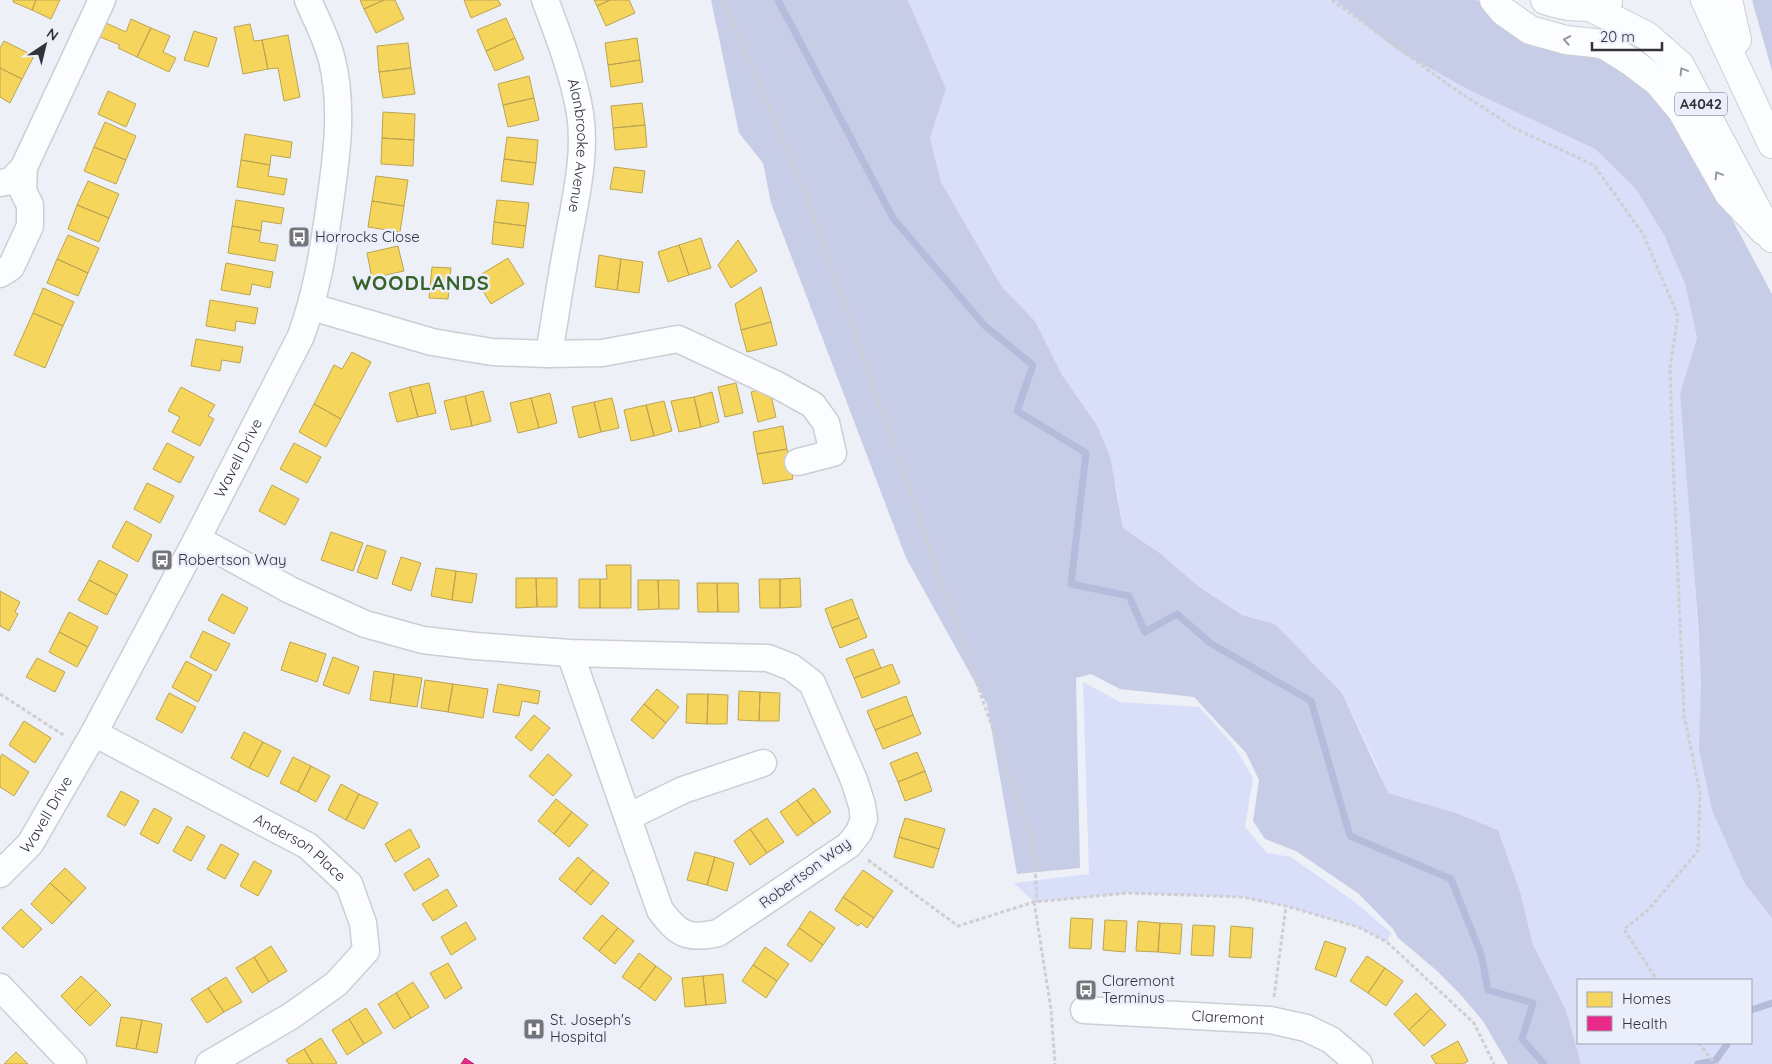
<svg xmlns="http://www.w3.org/2000/svg" width="1772" height="1064" viewBox="0 0 1772 1064" font-family="Quicksand,sans-serif">
<style>
.green{fill:#d9def9;fill-rule:evenodd}
.forest{fill:#c8cde7}
.homes{fill:#f6d55c;stroke:#bba451}
.health{fill:#e7298a;stroke:#b12c71}
.lines{fill:none;stroke-linecap:round;stroke-linejoin:round}
.stream{stroke:#b5bbda;stroke-width:7}
.minor-casing{stroke:#ccced4;stroke-width:29}
.major-casing{stroke:#ccced4;stroke-width:30}
.highway-casing{stroke:#ccced4;stroke-width:30}
.path{stroke:#cfcfd2;stroke-width:3;stroke-dasharray:4 2.5;stroke-linecap:butt}
.minor{stroke:#fcfdfe;stroke-width:26}
.major{stroke:#fcfdfe;stroke-width:28}
.highway{stroke:#fcfdfe;stroke-width:28}
.oneway{stroke:#97989b}
.labels{text-anchor:middle;stroke-width:5;stroke-linejoin:round;paint-order:stroke}
.shield{fill:#ebeefb;stroke:#6a6b72;stroke-width:1}
.shield-label{font-size:14px;font-weight:bold;fill:#323338}
.street-label{font-size:15px;fill:#323338;stroke:#ebeefb}
.poi-label{font-size:15px;fill:#323338;stroke:#ebeefb;text-anchor:start}
.district-label{font-size:20px;font-weight:bold;letter-spacing:1px;fill:#396429;stroke:#ebeefb}
</style>
<rect width="100%" height="100%" fill="#eef0f8"/>
<path class="green" d="M908 0H1336L1397 50 1469 90 1595 149 1635 188 1664 235 1685 284 1697 338 1680 393 1690 502 1701 684 1745 884 1772 918V1064H1581L1566 1010 1533 945 1520 891 1498 830 1456 813 1387 793 1376 764 1342 693 1275 624 1242 615 1198 586 1161 554 1123 528 1117 491 1097 425 1062 375 1035 321 1002 287 941 182 930 138 946 89ZM1578 980H1751V1043H1578Z
M1083 682 1120 702 1199 707 1234 746 1253 778 1245 827 1267 853 1291 857 1355 902 1391 933 1387 942 1358 927 1286 906 1242 897 1128 893 1034 902 1014 883 1089 874Z"/>
<path class="forest" d="M711 0H908L946 89 930 138 941 182 1002 287 1035 321 1062 375 1097 425 1110 457 1123 528 1161 554 1198 586 1242 615 1275 624 1342 693 1388 793 1456 813 1498 830 1520 891 1533 945 1566 1010 1581 1064H1508L1483 1021 1460 994 1436 970 1398 938 1393 929 1359 894 1296 851 1265 839 1253 821 1259 780 1246 753 1194 697 1120 689 1091 674 1076 678 1080 868 1017 874 987 704 906 558 771 203 763 163 739 133Z
M1336 0H1477L1515 35 1547 49 1599 59 1625 72 1648 89 1673 116 1710 178 1772 294V918L1745 884 1712 810 1699 749 1701 684 1698 623 1680 393 1697 338 1685 284 1664 235 1635 188 1595 149 1469 90 1397 50Z
M1752 0H1772V71Z"/>
<path class="homes" d="M13 0H36L32 10 13 2Z
M36 0H60L51 19 32 10Z
M360 0H384L364 9Z
M384 0H395L404 19 376 33 364 9Z
M464 0H498L501 5 471 18Z
M594 0H610L597 6Z
M610 0H629L635 13 606 26 597 6Z
M506 18 515 38 486 51 477 30Z
M131 19 151 28 137 57 118 48 120 45 100 37 106 23 126 32Z
M250 24 254 41 262 40 268 69 243 74 234 27Z
M151 28 170 36 163 52 176 58 169 72 137 57Z
M194 31 217 38 208 67 184 60Z
M288 35 300 97 284 101 278 68 268 69 262 40Z
M515 38 524 59 495 71 486 51Z
M637 38 640 60 608 65 605 43Z
M4 41 34 56 22 79 0 68V48Z
M408 43 411 68 379 72 377 46Z
M640 60 643 82 611 87 608 65Z
M0 68 22 79 10 103 0 97Z
M411 68 415 94 383 98 379 72Z
M529 76 534 98 503 105 498 84Z
M108 91 136 104 126 127 98 114Z
M534 98 539 120 508 127 503 105Z
M642 103 645 125 613 128 611 106Z
M383 112 415 114 414 140 382 138Z
M105 122 136 136 126 160 94 147Z
M645 125 647 147 615 150 613 128Z
M245 134 292 142 290 158 271 155 270 165 241 160Z
M507 137 538 140 536 163 504 159Z
M382 138 414 140 413 166 381 164Z
M94 147 126 160 116 184 84 171Z
M504 159 536 163 533 185 501 181Z
M241 160 270 165 268 176 287 179 284 195 237 187Z
M614 167 645 171 642 193 610 189Z
M376 176 408 180 404 206 372 201Z
M88 181 119 194 109 218 77 205Z
M236 200 284 208 281 224 262 221 261 231 232 226Z
M497 200 529 203 526 226 494 222Z
M372 201 404 206 400 232 368 227Z
M77 205 109 218 99 242 68 229Z
M494 222 526 226 523 248 492 244Z
M232 226 261 231 259 242 278 245 275 261 228 253Z
M68 235 99 248 88 273 57 259Z
M701 238 711 268 689 275 679 245Z
M738 240 757 271 731 288 718 265Z
M679 245 689 275 668 282 658 252Z
M398 246 404 271 372 278 367 253Z
M599 255 621 259 617 290 595 287Z
M508 258 524 284 491 304 475 278Z
M57 259 88 273 78 296 47 283Z
M621 259 643 262 639 293 617 290Z
M226 263 273 272 270 288 252 284 250 295 221 290Z
M432 267 451 268 448 299 429 298Z
M761 287 771 322 741 330 735 304Z
M43 288 74 302 63 326 33 313Z
M210 300 258 308 255 324 236 321 235 331 206 326Z
M33 313 63 326 45 368 14 355Z
M771 322 777 345 747 352 741 330Z
M196 339 243 347 240 363 222 360 220 371 191 366Z
M352 352 371 362 341 419 314 404 334 365 342 369Z
M429 383 436 413 418 417 410 387Z
M736 383 743 413 725 417 718 387Z
M181 387 215 405 208 416 214 419 200 446 172 432 180 417 168 411Z
M410 387 418 417 397 422 389 393Z
M769 387 776 417 758 422 751 392Z
M483 391 491 421 472 426 465 396Z
M712 392 719 422 701 427 694 397Z
M550 393 557 423 539 428 531 398Z
M465 396 472 426 451 430 444 401Z
M694 397 701 427 679 432 671 401Z
M531 398 539 428 518 433 510 403Z
M612 398 619 428 601 432 594 402Z
M664 401 672 431 654 436 646 405Z
M594 402 601 432 579 438 572 407Z
M314 404 341 419 326 447 299 432Z
M646 405 654 436 631 441 624 410Z
M783 426 787 449 757 454 753 432Z
M167 443 194 457 180 483 153 469Z
M294 443 321 457 307 483 280 469Z
M787 449 793 479 763 484 757 454Z
M147 483 174 496 160 523 134 509Z
M272 485 299 499 285 525 259 511Z
M126 521 152 535 138 562 112 547Z
M331 532 363 543 353 571 321 560Z
M367 545 386 551 377 579 357 572Z
M401 557 421 563 411 591 392 584Z
M99 560 128 575 117 595 89 580Z
M606 565H631V608H600V579H607Z
M436 568 456 571 452 600 431 596Z
M456 571 477 574 472 603 452 600Z
M516 578H536L537 607 516 608Z
M536 578H557V607H537Z
M800 578 801 607 780 608V579Z
M579 579H600V608H579Z
M759 579H780V608H760Z
M89 580 117 595 107 615 78 600Z
M638 580H658L659 609 638 610Z
M658 580H679V609H659Z
M697 583H717L718 612H698Z
M717 583H738L739 612H718Z
M0 591 20 602 15 612 18 614 9 631 0 626Z
M222 594 248 608 234 634 208 620Z
M852 599 859 618 832 628 825 609Z
M69 612 98 627 88 647 59 632Z
M859 618 867 637 840 648 832 628Z
M203 631 230 644 216 671 190 657Z
M59 632 88 647 77 667 49 652Z
M290 642 326 654 317 682 281 670Z
M873 649 881 668 854 678 846 659Z
M333 657 359 667 349 694 323 685Z
M37 658 65 672 55 692 26 677Z
M186 661 212 675 198 702 172 687Z
M892 664 900 683 862 698 854 678Z
M374 671 394 674 390 703 370 700Z
M394 674 422 678 417 707 390 703Z
M425 680 453 684 448 712 421 708Z
M453 684 488 689 483 718 448 712Z
M498 684 540 691 538 704 522 701 519 716 493 712Z
M657 689 679 707 666 723 644 704Z
M739 691 760 692 759 721 738 720Z
M760 692 780 693 779 721H759Z
M169 693 196 707 182 733 156 719Z
M687 694H708L707 724 686 723Z
M708 694 728 695 727 724H707Z
M906 696 913 715 875 730 867 711Z
M644 704 666 723 653 739 631 720Z
M534 715 550 728 531 751 515 737Z
M913 715 921 734 883 749 875 730Z
M24 721 51 738 35 763 9 745Z
M244 732 263 742 249 768 231 758Z
M263 742 281 751 268 777 249 768Z
M917 752 925 771 898 782 890 763Z
M2 754 29 772 14 796 0 787V758Z
M548 754 572 775 553 796 529 776Z
M293 757 311 766 298 792 280 783Z
M311 766 330 776 316 802 298 792Z
M925 771 932 791 905 801 898 782Z
M341 784 359 794 346 820 328 810Z
M814 788 831 812 814 824 797 800Z
M121 791 139 801 125 826 107 816Z
M359 794 378 803 364 829 346 820Z
M556 799 572 812 554 834 538 821Z
M797 800 814 824 797 836 780 812Z
M154 808 172 818 158 844 140 834Z
M572 812 588 825 569 847 554 834Z
M767 818 784 842 767 853 750 829Z
M905 818 945 829 939 849 899 837Z
M187 826 205 836 191 861 173 851Z
M410 829 420 847 395 862 385 844Z
M750 829 767 853 750 865 734 841Z
M899 837 939 849 933 868 894 857Z
M221 844 239 854 225 879 207 869Z
M695 852 715 857 707 885 687 880Z
M578 857 593 870 575 892 559 879Z
M715 857 734 863 727 891 707 885Z
M429 858 439 876 414 891 404 874Z
M254 861 272 871 258 896 240 886Z
M65 868 86 888 72 903 50 883Z
M593 870 609 883 591 905 575 892Z
M863 870 893 891 874 918 843 897Z
M50 883 72 903 52 924 31 904Z
M447 889 457 906 433 921 422 904Z
M843 897 874 918 867 928 861 923 858 926 835 910Z
M21 909 42 929 23 948 2 928Z
M810 911 835 928 823 945 799 928Z
M602 915 618 928 599 951 583 938Z
M1071 918 1093 919 1091 949 1069 948Z
M1105 920 1127 921 1125 952 1103 950Z
M1138 921 1160 923 1158 952 1136 951Z
M466 922 476 939 451 955 441 937Z
M1160 923 1182 924 1180 954 1158 952Z
M1193 925 1215 926 1213 956 1191 955Z
M1231 926 1253 928 1251 958 1229 957Z
M618 928 634 941 615 964 599 951Z
M799 928 823 945 811 962 787 945Z
M1325 941 1346 948 1336 977 1315 969Z
M271 946 287 971 269 982 254 957Z
M765 947 789 964 777 981 753 965Z
M639 953 656 966 639 989 622 977Z
M1367 956 1385 968 1368 993 1350 981Z
M254 957 269 982 252 993 236 968Z
M448 963 462 988 445 999 430 973Z
M753 965 777 981 766 998 742 981Z
M656 966 672 978 655 1001 639 989Z
M1385 968 1403 981 1386 1006 1368 993Z
M723 974 726 1003 706 1005 703 976Z
M81 976 96 990 75 1011 61 996Z
M703 976 706 1005 685 1007 682 978Z
M226 977 242 1002 224 1012 208 988Z
M413 982 429 1007 411 1018 396 993Z
M208 988 224 1012 207 1023 191 999Z
M96 990 111 1005 90 1026 75 1011Z
M396 993 411 1018 394 1029 378 1004Z
M1416 993 1431 1009 1409 1030 1394 1014Z
M366 1008 382 1033 364 1044 349 1019Z
M1431 1009 1446 1025 1424 1046 1409 1030Z
M121 1017 142 1020 136 1049 116 1046Z
M349 1019 364 1044 347 1055 332 1030Z
M142 1020 162 1024 157 1053 136 1049Z
M321 1038 337 1063 334 1064H313L304 1049Z
M1458 1041 1468 1061 1463 1064H1436L1431 1056Z
M304 1049 313 1064H289L286 1060Z
M16 1052 28 1064H4Z"/>
<path class="health" d="M465 1058 474 1064H461Z"/>
<g class="lines">
<path class="stream" d="M778 0 893 218 985 326 1033 365 1017 411 1086 453 1071 584 1129 596 1145 632 1177 614 1210 643 1311 701 1350 836 1451 879 1481 954 1488 990 1533 1003 1522 1039 1544 1064
M1751 1010 1772 1003
M1698 1064 1715 1061 1728 1043"/>
<g class="minor-casing">
<g id="minor">
<path id="s1" d="M545 0C559 37 573 73 580 113 586 151 577 192 570 230 562 271 556 312 549 354"/>
<path d="M0 183 11 181 24 167 102 0"/>
<path d="M0 274 11 267 30 226V205L23 191 24 167"/>
<path d="M312 307 432 342 492 352 549 354 602 353 678 339 777 385 813 405 826 423 833 453 798 462"/>
<path d="M197 539 290 590 365 624 423 640 475 646 570 653 768 658 791 667 812 683 854 780 862 805 864 819 859 832 849 845 718 933C687 940 678 934 660 910L570 653"/>
<path id="s2" d="M94 733 308 846 349 884 363 923 366 951 336 984 291 1016 209 1064"/>
<path d="M628 817 683 790 763 763"/>
<path id="s3" d="M0 874 30 844 94 733 197 539 301 336C316 294 323 253 329 210 336 161 344 109 332 60 327 39 316 19 308 0"/>
<path d="M0 987 73 1064"/>
<path id="s4" d="M1084 1010 1270 1020 1306 1028 1331 1040 1359 1064"/>
</g>
</g>
<g class="major-casing">
<path id="major" d="M1494 0 1503 11 1530 30 1566 40 1603 44 1633 63 1658 82 1682 111 1729 194 1764 231"/>
</g>
<g class="highway-casing">
<path id="highway" d="M1545 0C1568 8 1584 9 1608 2
M1705 0 1772 144
M1728 0 1737 40
M1590 7 1647 36 1680 65 1772 238"/>
</g>
<path class="path" d="M724 0 808 200 1034 847 1037 902
M1332 0 1453 88 1516 129 1594 165 1643 234 1678 316 1670 368 1673 459 1684 715 1700 793 1698 851 1649 909 1624 929 1657 980
M0 694 65 736
M868 860 958 926 1034 902 1128 893 1242 897 1286 906 1358 927 1387 942 1474 1023 1494 1064
M1034 902 1051 1009 1055 1064
M1274 997 1286 906
M1698 1043 1716 1064"/>
<use href="#minor" class="minor"/>
<use href="#major" class="major"/>
<use href="#highway" class="highway"/>
</g>
<defs><path id="oneway-chevron" d="M-2-3.5L2.5 0L-2 3.5" fill="none" stroke-width="1.6" stroke-linecap="round" stroke-linejoin="round" transform="scale(1.25)"/></defs>
<g class="oneway">
<use href="#oneway-chevron" transform="translate(1567 40) rotate(-169)"/>
<use href="#oneway-chevron" transform="translate(1683 71) rotate(-121)"/>
<use href="#oneway-chevron" transform="translate(1718 175) rotate(-121)"/>
</g>
<defs>
<g id="bus-square" transform="scale(1.125)"><rect x="-9" y="-9" width="18" height="18" rx="4" fill="#74757b" stroke="#ebeefb"/><path d="M-5-6H5V4H4V6H2V4H-2V6H-4V4H-5ZM-3.5-4V0h7V-4ZM-3.5 1.2v1.5H-2V1.2ZM2 1.2v1.5H3.5V1.2Z" fill="#fff"/></g>
<g id="hospital-square" transform="scale(1.125)"><rect x="-9" y="-9" width="18" height="18" rx="4" fill="#74757b" stroke="#ebeefb"/><path d="M-5-5h3v3.5h4V-5h3V5h-3V1.5h-4V5h-3Z" fill="#fff"/></g>
</defs>
<g fill-rule="evenodd">
<use href="#bus-square" x="299" y="237"/>
<use href="#bus-square" x="162" y="560"/>
<use href="#bus-square" x="1086" y="990"/>
<use href="#hospital-square" x="534" y="1029"/>
</g>
<g class="labels">
<rect class="shield" x="1675" y="92.5" width="52" height="23" rx="4"/>
<g class="shield-label">
<text x="1701" y="109">A4042</text>
</g>
<g class="street-label">
<text dy="5" stroke="none"><textPath href="#s1" startOffset="151">Alanbrooke Avenue</textPath></text>
<text dy="5" stroke="none"><textPath href="#s3" startOffset="481">Wavell Drive</textPath></text>
<text dy="5" stroke="none"><textPath href="#s3" startOffset="76">Wavell Drive</textPath></text>
<text dy="5" stroke="none"><textPath href="#s2" startOffset="236">Anderson Place</textPath></text>
<text transform="translate(805 873) rotate(-36)" y="5">Robertson Way</text>
<text dy="5" stroke="none"><textPath href="#s4" startOffset="144">Claremont</textPath></text>
</g>
<g class="poi-label">
<text x="315" y="242">Horrocks Close</text>
<text x="178" y="565">Robertson Way</text>
<text x="1102" y="986">Claremont<tspan x="1102" dy="17">Terminus</tspan></text>
<text x="550" y="1025">St. Joseph's<tspan x="550" dy="17">Hospital</tspan></text>
</g>
<g class="district-label">
<text x="421" y="290">WOODLANDS</text>
</g>
</g>
<rect x="1577" y="979" width="175" height="65" fill="#ebeefb" stroke="#a1a3ad"/>
<rect x="1587" y="992" width="25" height="15" fill="#f6d55c" stroke="#a1a3ad"/>
<text x="1622" y="1004" font-size="15" fill="#323338">Homes</text>
<rect x="1587" y="1016" width="25" height="15" fill="#e7298a" stroke="#a1a3ad"/>
<text x="1622" y="1029" font-size="15" fill="#323338">Health</text>
<g transform="translate(45 45) rotate(35)" stroke="#ebeefb" stroke-width="4" paint-order="stroke">
<path d="M0-4L9 19L0 12L-9 19Z" fill="#323338"/>
<text y="-8" font-size="14" font-weight="bold" text-anchor="middle" fill="#323338">N</text>
</g>
<path d="M1592 42v8h70v-8" fill="none" stroke="#323338" stroke-width="2.5"/>
<text x="1600" y="42" font-size="15" fill="#323338" stroke="#ebeefb" stroke-width="4" paint-order="stroke">20 m</text>
</svg>
